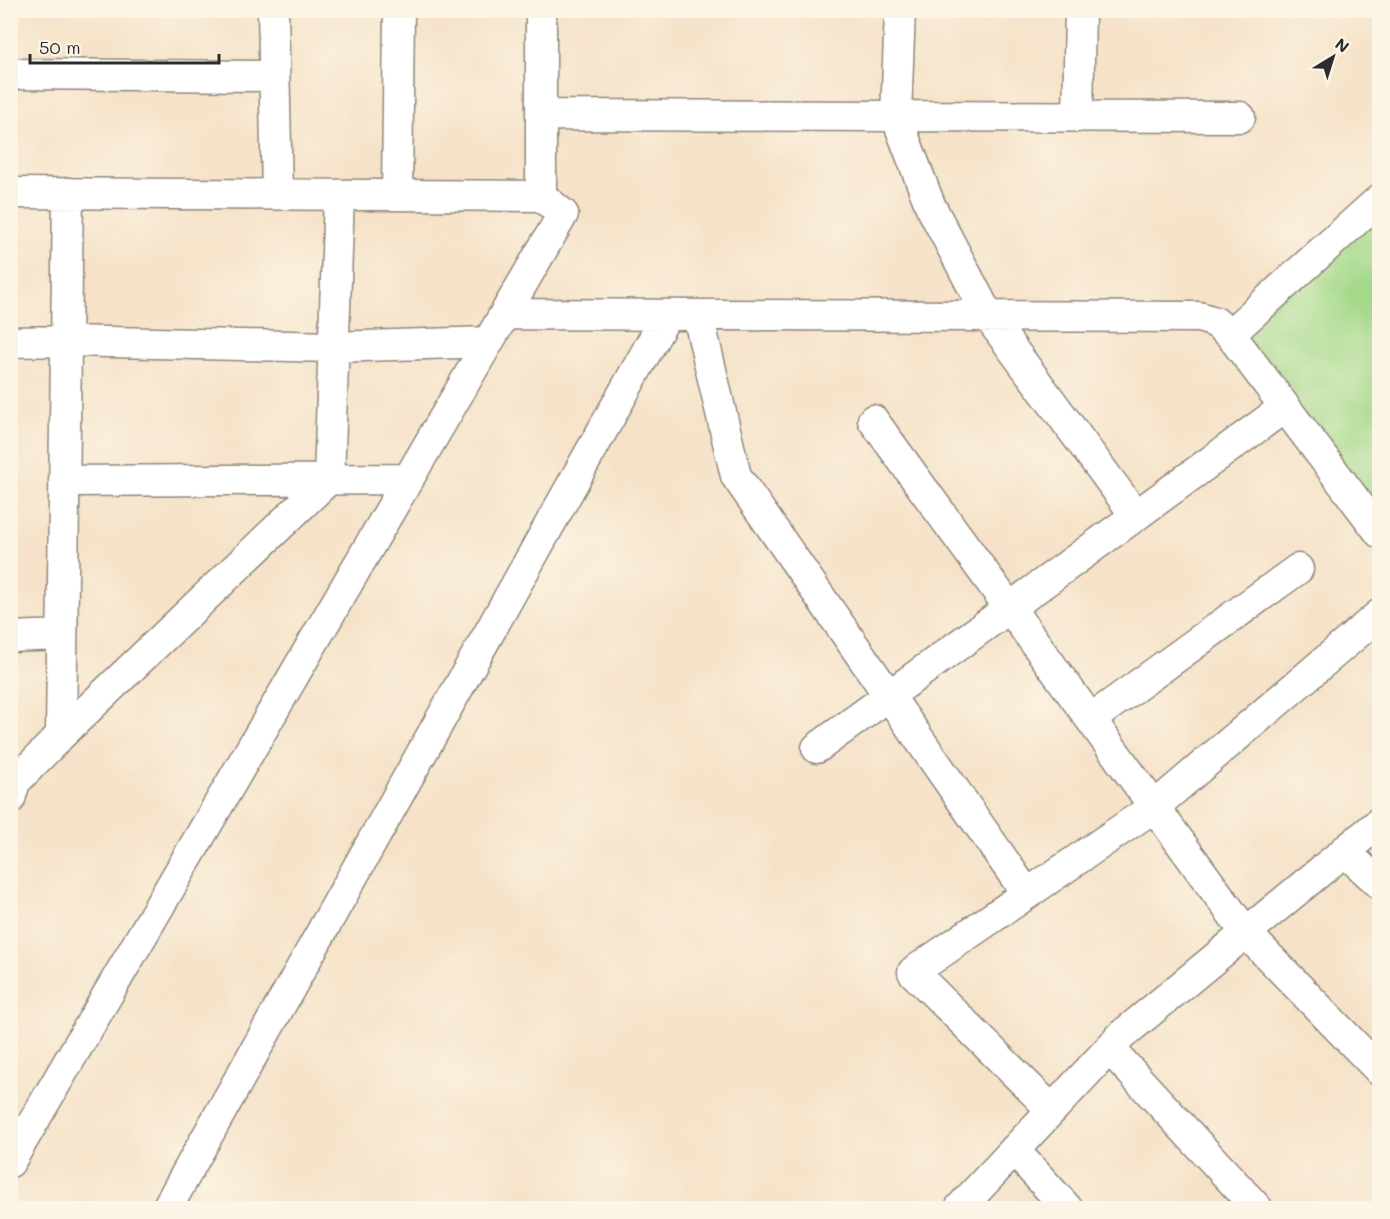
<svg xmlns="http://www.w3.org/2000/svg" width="1390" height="1219" viewBox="0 0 1390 1219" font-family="Mali,sans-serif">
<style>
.grass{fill:#a4d98a;stroke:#68825a;stroke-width:1.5}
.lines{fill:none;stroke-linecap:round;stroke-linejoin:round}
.street-casing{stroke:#90867a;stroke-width:33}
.street{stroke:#fff;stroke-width:30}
</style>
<rect width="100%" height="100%" fill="#fcf5e5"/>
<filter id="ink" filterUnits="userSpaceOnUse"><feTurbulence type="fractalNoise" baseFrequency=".0167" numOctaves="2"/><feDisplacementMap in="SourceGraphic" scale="12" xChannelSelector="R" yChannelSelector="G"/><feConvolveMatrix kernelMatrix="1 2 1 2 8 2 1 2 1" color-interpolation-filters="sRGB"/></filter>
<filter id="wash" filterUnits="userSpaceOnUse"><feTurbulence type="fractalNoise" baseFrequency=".008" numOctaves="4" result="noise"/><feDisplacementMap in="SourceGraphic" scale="24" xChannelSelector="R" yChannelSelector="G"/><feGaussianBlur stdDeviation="1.35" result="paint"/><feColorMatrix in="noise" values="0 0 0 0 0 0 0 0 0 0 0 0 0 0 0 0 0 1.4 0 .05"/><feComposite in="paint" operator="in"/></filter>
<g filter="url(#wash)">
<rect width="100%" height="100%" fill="#f5e2c8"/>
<path class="grass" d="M1379 207V518L1239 335Z"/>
</g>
<g filter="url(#ink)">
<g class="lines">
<g class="street-casing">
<path id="street" d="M273 10 277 194
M900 10 896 116 930 205 988 316 1136 516
M10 74 274 76
M541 115 1240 117
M1078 117 1080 10
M10 193 541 196 563 214 10 1162
M397 195 399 10
M541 196V10
M505 314 1199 317 1215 322 1230 334 1380 533
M698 315 736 476 1027 894
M1230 334 1380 199
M10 342 66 341 333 347 488 342
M873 420 1246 933 1380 1071
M64 481 409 479
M10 637 62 635
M1091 719 1298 569
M61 735 68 193
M817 748 1285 407
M10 799 15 782 61 735 329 479 339 195
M1344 851 1380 884
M1110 1049 1257 1208
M1052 1110 913 972 1154 807 1380 614
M1014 1150 1067 1208
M167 1208 667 315
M960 1208 1122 1035 1380 822"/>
</g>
<use href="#street" class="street"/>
</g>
</g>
<rect width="1390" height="1219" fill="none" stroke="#fcf5e5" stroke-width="36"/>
<g transform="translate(1333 57) rotate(38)" stroke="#fcf5e5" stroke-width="4.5" paint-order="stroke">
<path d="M0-4.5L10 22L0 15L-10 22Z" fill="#2b2b2b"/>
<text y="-9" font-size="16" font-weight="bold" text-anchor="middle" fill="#2b2b2b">N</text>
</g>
<path d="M30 54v9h189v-9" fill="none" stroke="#2b2b2b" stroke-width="3"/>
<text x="39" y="54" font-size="18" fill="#2b2b2b" stroke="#fcf5e5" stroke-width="4.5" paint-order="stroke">50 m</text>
</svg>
